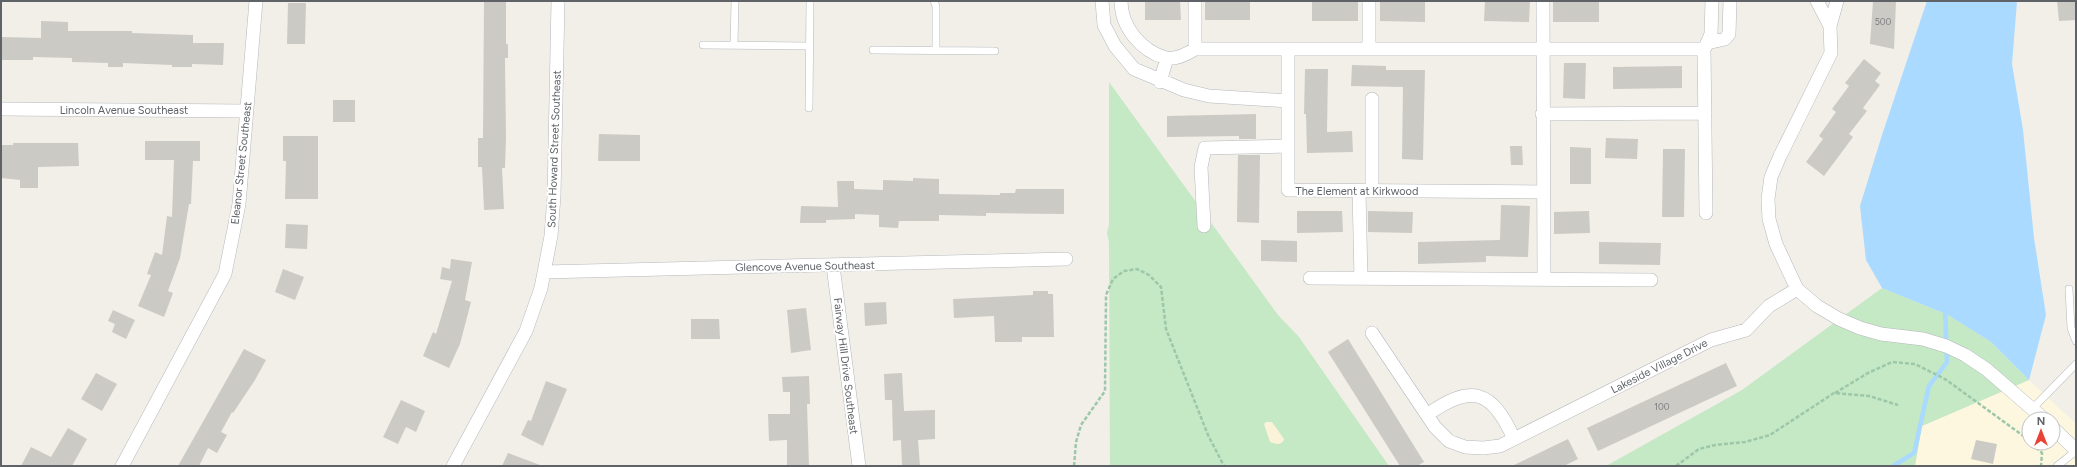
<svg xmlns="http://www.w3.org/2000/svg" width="2077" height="467" viewBox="0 0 2077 467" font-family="Figtree,sans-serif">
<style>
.commercial{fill:#fef7e0;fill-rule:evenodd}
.green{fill:#c5e8c5}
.sand{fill:#fbf3d9}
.water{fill:#aadaff}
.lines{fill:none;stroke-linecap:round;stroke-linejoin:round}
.stream{stroke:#aadaff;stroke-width:4.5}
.building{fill:#cccac5}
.lane-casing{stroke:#b5b8bc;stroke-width:8}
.street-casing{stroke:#b5b8bc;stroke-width:14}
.path{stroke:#9cc7a9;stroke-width:2.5;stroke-dasharray:4 2;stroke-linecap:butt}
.lane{stroke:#fff;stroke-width:7}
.street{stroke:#fff;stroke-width:13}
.labels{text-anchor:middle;stroke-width:4;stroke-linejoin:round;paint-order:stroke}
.number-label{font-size:9px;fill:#7a7d7f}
.street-label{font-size:11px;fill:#5f6368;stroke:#fff}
</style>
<rect width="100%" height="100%" fill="#f1efe8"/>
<path class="commercial" d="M2029 380 2076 424V466H1915L1922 426ZM2029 419H2053V443H2029Z"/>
<path class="green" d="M1109 82 1278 315 1299 337 1389 466H1110L1109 242 1107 233 1109 225Z
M1882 288 1948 315 1991 342 2029 380 1922 426 1915 466H1606L1742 390Z"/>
<path class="sand" d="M1266 422H1272L1284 439C1282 446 1275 444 1270 442L1264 424Z"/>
<path class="water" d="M1927 1H2017L2012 64 2023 130 2034 238 2046 315 2029 380 1991 342 1948 315 1882 288 1866 260 1860 206 1882 135Z"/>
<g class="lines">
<path class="stream" d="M1893 466 1914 453 1929 386 1947 362 1945 308"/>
</g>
<path class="building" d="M484 1H506V44H508V58H505L506 139 505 168H502L504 209 484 210 482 167H478V138H483Z
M1145 1H1180L1181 20H1145Z
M1205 1H1250V20H1205Z
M1312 1H1358V21H1312Z
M1380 1H1425V22L1380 21Z
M1485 1H1530L1529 22 1484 21Z
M1553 1H1599V22H1553Z
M1873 1H1896L1894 49 1870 44Z
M2057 1H2076V20L2059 21Z
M288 3H306L305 44H287Z
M41 21 68 22V31H132V33L193 35V43H224L223 65 192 64V67H172V65L123 63V67H108V63L72 62V58L33 57V60H1V37L41 38Z
M1864 59 1881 73 1875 81 1880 85 1863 108 1867 111 1849 134 1853 137 1824 176 1806 162 1823 139 1819 136 1836 112 1832 109 1849 86 1845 83Z
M1564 63H1586L1585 99 1563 98Z
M1352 65 1386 66V70H1425L1423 160 1402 159 1403 87 1351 86Z
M1682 66V88L1613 89V67Z
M1305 69H1328L1327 132 1352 131 1353 152 1307 153 1306 114H1304Z
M333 100H355V122H333Z
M1256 114V139H1239V136L1167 137V116Z
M599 134 640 135V161H598Z
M283 136H318V199H285L286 161H283Z
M1606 138 1638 139 1637 159 1605 158Z
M145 141H200V161H193L191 204H189L180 258 168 291 173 293 164 317 138 306 151 275 147 274 155 252 162 255 167 216 172 217 174 160H145Z
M13 143H78L79 166 38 167V188H20V180L1 178V145H13Z
M1510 146H1522L1523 165H1511Z
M1570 147 1591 148V184H1570Z
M1663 149H1685L1684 217H1662Z
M1238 155H1260L1259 223 1237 222Z
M913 178 939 179V194L1000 195V193H1015L1016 189H1064V214L986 213V216L939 215V221H899L898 228 879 227V215L855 214V219L826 220V223H800L801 206 838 207 837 181H854V189L883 190V180L913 181Z
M1501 205 1530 206 1528 257 1486 256V262L1418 264V242L1500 240Z
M1297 211H1342L1343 232 1297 233Z
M1368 211 1413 212 1412 233 1368 232Z
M1589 211 1590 233 1554 234V212Z
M286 224 308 225 307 249 285 248Z
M1261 240 1297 241V262L1261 261Z
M1599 242 1661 243 1660 265 1599 264Z
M451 259 472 262 465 300 471 302 460 344 449 368 423 356 433 332 436 334 452 281 440 279 442 267 450 269Z
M283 269 304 277 295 300 275 292Z
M1033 291H1048V294H1053L1054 337H1022V342H995L994 316 954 318 953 299 1033 295Z
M886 302 887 324 865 326 864 303Z
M806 308 811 350 791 353 787 310Z
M113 310 135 320 126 339 112 332 115 324 108 321Z
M691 319H719L720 339H691Z
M1348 339 1424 462 1417 466H1400L1328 352Z
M244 349 266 360 255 380 233 413 232 412 221 432 227 435 217 453 208 448 199 466H178Z
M1726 363 1737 386 1598 451 1587 428Z
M96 373 117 384 102 411 81 399Z
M902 373 904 411 935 410V439L918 440 920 466H902L901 440 893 441 892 400H885L884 374Z
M809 376 810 404H807L809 466H787V440L769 441 768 414H790V392H783L782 377Z
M546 381 567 389 543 446 521 435 528 420 531 421Z
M401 400 425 411 416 432 406 427 398 444 383 437Z
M68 428 87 439 72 466H21L31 447 51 457Z
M1568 439 1578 459 1564 466H1512Z
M1976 440 1997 444 1993 464 1971 459Z
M508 453 540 465V466H502Z"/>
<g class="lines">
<g class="lane-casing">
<path id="lane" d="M934 1 936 6V51
M703 45 809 46
M734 45 735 1
M873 50 995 51
M809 108 810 1
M2069 289 2071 328 2076 341
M2033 408 2076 364
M2057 466 2076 451"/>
</g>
<g class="street-casing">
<path id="street" d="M1102 1 1104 25 1115 46 1134 69 1184 90 1209 96 1288 101
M1121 1C1121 27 1141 51 1166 58 1176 60 1187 54 1195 49H1704L1706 213
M1195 1V49
M1369 1V49
M1543 1 1544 280
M1817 1 1830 26
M1837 1 1830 26 1831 53 1780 156 1771 177 1768 199 1769 219 1776 244 1797 289 1817 306 1839 319 1860 328 1881 334 1923 339 1946 346 1965 355 1986 369 2044 419
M1707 43 1725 39 1729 34 1730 1
M1705 48 1711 34 1712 1
M1288 49V190L1543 192
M1160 82 1167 58
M1372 99V191
M1 109 246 111
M1542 114 1705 113
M1359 191 1361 278
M1204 226 1201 167 1205 148 1288 146
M833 266 859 466
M544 272 1066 259
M1310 278 1651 280
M1372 333 1435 427 1449 441 1465 447 1483 448 1500 446 1711 340 1746 330 1769 306 1797 289
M1427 415C1472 383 1492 390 1514 439
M2053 428 2076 450
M122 466 225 274 239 204 256 1
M453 466 526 331 541 288 551 236 554 196 558 1"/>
</g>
<path class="path" d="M1835 393 1868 373 1892 362 1915 364 1945 379 2029 440
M2032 443 2042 453 2041 466
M1074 466 1076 442 1081 425 1105 391 1106 295 1113 279 1124 271 1137 269 1149 275 1161 287 1166 329 1208 435 1224 466
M1676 466 1699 449 1715 445 1745 442 1770 435 1834 393 1869 396 1898 405"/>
<use href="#lane" class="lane"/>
<use href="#street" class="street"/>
</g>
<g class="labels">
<g class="number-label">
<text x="1883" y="25">500</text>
<text x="1662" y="410">100</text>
</g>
<g class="street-label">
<text x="124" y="114">Lincoln Avenue Southeast</text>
<text transform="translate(554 149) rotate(-88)" y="4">South Howard Street Southeast</text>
<text transform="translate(241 163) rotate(-84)" y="4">Eleanor Street Southeast</text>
<text x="1357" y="195">The Element at Kirkwood</text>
<text transform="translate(805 266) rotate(-1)" y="4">Glencove Avenue Southeast</text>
<text transform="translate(846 366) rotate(83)" y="4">Fairway Hill Drive Southeast</text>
<text transform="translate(1659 366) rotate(-27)" y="4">Lakeside Village Drive</text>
</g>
</g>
<rect width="2077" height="467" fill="none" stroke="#5f6368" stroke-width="4"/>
<g transform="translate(2041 431)"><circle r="19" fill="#ffffff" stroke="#bfc1c3"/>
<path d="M0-3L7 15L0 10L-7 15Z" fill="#ea4335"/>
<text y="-6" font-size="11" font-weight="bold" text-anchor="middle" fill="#5f6368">N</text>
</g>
</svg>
